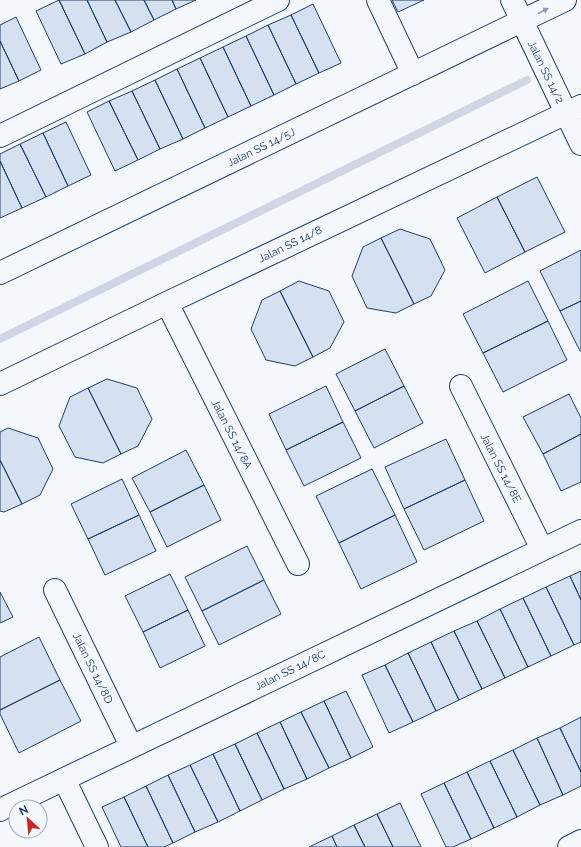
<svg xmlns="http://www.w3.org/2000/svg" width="581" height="847" viewBox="0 0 581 847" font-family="Raleway,sans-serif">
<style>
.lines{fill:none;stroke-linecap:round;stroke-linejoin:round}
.stream{stroke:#cfd7e4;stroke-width:8}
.building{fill:#d5e0f0;stroke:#1d3f73}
.minor-casing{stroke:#1d3f73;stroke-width:24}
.minor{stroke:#f4f7fb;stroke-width:22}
.oneway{fill:#889bb7}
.labels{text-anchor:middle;stroke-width:3;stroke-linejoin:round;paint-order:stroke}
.street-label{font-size:11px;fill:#1d3f73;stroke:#f4f7fb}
</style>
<rect width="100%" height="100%" fill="#f4f7fb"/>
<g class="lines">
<path class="stream" d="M0 339 527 80"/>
</g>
<path class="building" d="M59 0 85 54 61 64 36 11Z
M59 0H87L107 42 85 54Z
M87 0H115L131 32 107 42Z
M115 0H144L154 20 131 32Z
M144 0H172L176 9 154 20Z
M172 0H196L176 9Z
M392 0H424L398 12Z
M313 4 341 63 319 73 291 15Z
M291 15 319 73 296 84 268 25Z
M16 17 41 70 19 81 0 41V25Z
M268 25 296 84 274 95 246 36Z
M246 36 274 95 251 106 223 47Z
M0 41 19 81 0 89Z
M223 47 251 106 228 117 200 58Z
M200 58 228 117 205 128 177 69Z
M177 69 205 128 183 139 155 80Z
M155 80 183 139 160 149 132 91Z
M132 91 160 149 138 160 109 101Z
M109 101 138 160 115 171 87 112Z
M66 122 91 175 68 186 43 133Z
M43 133 68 186 46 197 20 144Z
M20 144 46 197 22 208 0 161V154Z
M0 161 22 208 0 218Z
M537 177 565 232 525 252 497 197Z
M497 197 525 252 485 273 457 218Z
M400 229 430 239 445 270 431 296 414 304 381 238Z
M381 238 414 304 396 313 367 308 352 276 363 247Z
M581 250V301L560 311 540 271Z
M299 281 329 291 344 322 330 348 313 357 280 291Z
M528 281 548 321 483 353 463 314Z
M280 291 313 357 295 366 266 360 251 329 262 300Z
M581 301V351H580L560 311Z
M548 321 567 360 503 392 483 353Z
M385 349 404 386 355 411 336 374Z
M107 379 137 388 152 419 138 446 121 454 88 388Z
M326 386 343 422 286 450 269 414Z
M404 386 423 423 374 448 355 411Z
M88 388 121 454 103 463 75 457 59 426 70 397Z
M569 394 581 418V434L543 454 523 417Z
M343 422 361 458 304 486 286 450Z
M8 428 38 438 53 469 40 495 22 504 0 460V432Z
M581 434V482L561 491 543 454Z
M446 439 465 480 404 509 385 467Z
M186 450 204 485 150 512 132 478Z
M0 460 22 504 4 512 0 511Z
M372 469 395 515 339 543 316 496Z
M122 479 139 515 88 539 71 504Z
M465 480 484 521 424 550 404 509Z
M204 485 221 520 167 547 150 512Z
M139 515 156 551 105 575 88 539Z
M395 515 417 562 361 589 339 543Z
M247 546 264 580 202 611 185 577Z
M581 571V600L570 576Z
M170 574 188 610 143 632 125 596Z
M570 576 581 600V642L574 645 546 587Z
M264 580 281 614 219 645 202 611Z
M546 587 574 645 551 656 523 598Z
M0 592 13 617 0 623Z
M523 598 551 656 528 667 500 609Z
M500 609 528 667 505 678 477 621Z
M188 610 205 646 160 668 143 632Z
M477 621 505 678 482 689 454 631Z
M454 631 482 689 459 700 431 642Z
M39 637 60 680 0 710V657Z
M431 642 459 700 436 711 408 653Z
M408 653 436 711 413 722 385 665Z
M385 665 413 722 389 733 362 675Z
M60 680 81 721 19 753 0 714V710Z
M346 691 373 747 351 758 324 701Z
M324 701 351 758 329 768 301 712Z
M301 712 329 768 307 779 280 722Z
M581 717V772L560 728Z
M280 722 307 779 284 789 257 733Z
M560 728 581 772V786L563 795 537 738Z
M257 733 284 789 262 800 235 744Z
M537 738 563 795 540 805 513 750Z
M235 744 262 800 240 811 213 754Z
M513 750 540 805 517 817 490 761Z
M213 754 240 811 218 822 190 765Z
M490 761 517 817 494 828 467 772Z
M190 765 218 822 195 832 168 775Z
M467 772 494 828 471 839 444 783Z
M168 775 195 832 173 843 146 786Z
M444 783 471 839 453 847H446L421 794Z
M146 786 173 843 164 847H148L124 797Z
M124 797 148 847H121L102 807Z
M400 803 421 847H393L377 814Z
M377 814 393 847H365L354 825Z
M354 825 365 847H337L332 836Z
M332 836 337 847H309Z"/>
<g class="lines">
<g class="minor-casing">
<path id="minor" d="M378 0 413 74
M512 0 581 144
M0 136 278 0
M0 273 565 0
M167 303 298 564
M0 384 167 303 581 106
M461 386 542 549
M55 590 131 746
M64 779 97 847
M0 810 581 531
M569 847 581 841"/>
</g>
<use href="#minor" class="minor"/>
</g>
<defs><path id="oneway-solid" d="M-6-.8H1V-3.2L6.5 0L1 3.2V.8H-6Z"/></defs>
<use class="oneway" href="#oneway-solid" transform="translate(543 11) rotate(-27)"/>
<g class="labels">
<g class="street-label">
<text transform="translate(546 72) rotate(64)" y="4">Jalan SS 14/2</text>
<text transform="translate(261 147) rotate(-26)" y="4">Jalan SS 14/5J</text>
<text transform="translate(290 244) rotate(-26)" y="4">Jalan SS 14/8</text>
<text transform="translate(232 434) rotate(63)" y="4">Jalan SS 14/8A</text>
<text transform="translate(501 468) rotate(63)" y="4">Jalan SS 14/8E</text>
<text transform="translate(93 668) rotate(64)" y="4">Jalan SS 14/8D</text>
<text transform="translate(290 670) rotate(-26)" y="4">Jalan SS 14/8C</text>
</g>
</g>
<g transform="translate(28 819) rotate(334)"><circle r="19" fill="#f4f7fb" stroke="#9eadc5"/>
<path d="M0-3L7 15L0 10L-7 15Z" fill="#c62828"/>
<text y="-6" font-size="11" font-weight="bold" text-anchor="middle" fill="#1d3f73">N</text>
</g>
</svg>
